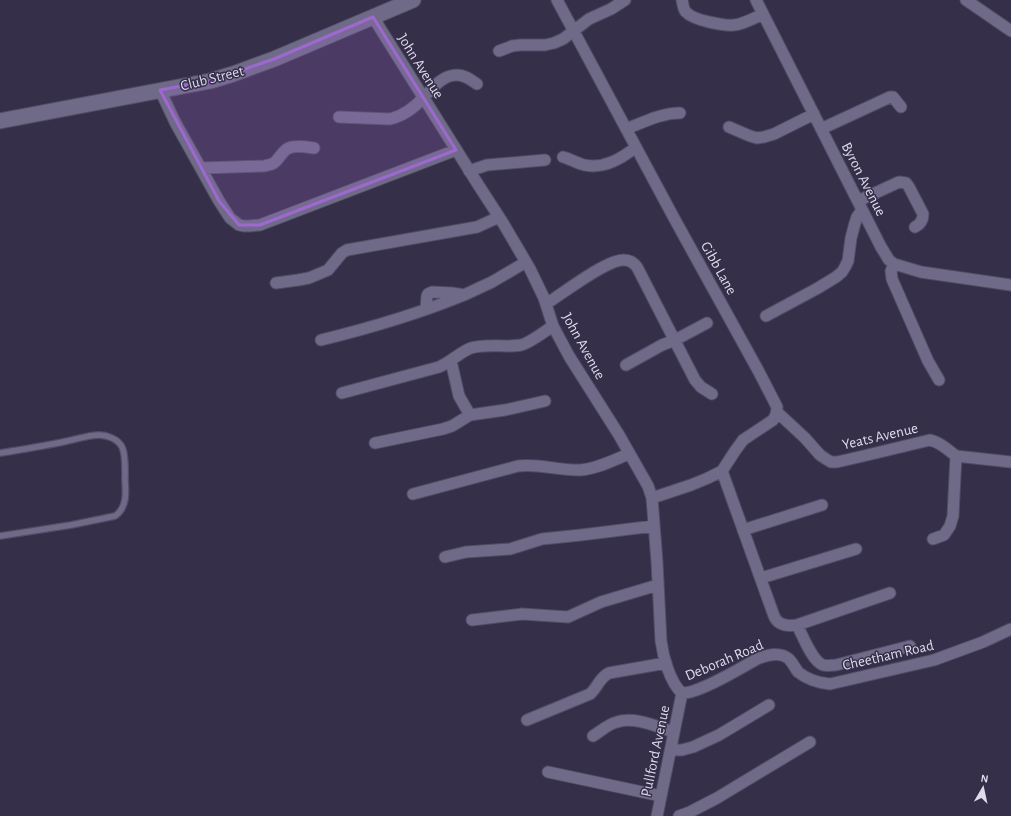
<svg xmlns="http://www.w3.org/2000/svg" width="1011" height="816" viewBox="0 0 1011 816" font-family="'Alegreya Sans',sans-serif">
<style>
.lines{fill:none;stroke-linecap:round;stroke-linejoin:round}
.service-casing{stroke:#524d65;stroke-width:8}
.minor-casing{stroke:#524d65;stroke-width:13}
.secondary-casing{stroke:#524d65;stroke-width:17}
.service{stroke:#706a89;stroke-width:5.5}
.minor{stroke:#706a89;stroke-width:11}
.secondary{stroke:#706a89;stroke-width:15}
.marked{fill:#9e69cf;fill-opacity:0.2;stroke:#9e69cf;stroke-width:3;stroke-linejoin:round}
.labels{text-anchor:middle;stroke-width:3;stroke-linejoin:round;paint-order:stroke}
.street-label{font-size:15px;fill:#dedbed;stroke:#352f4a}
</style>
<rect width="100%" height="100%" fill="#352f4a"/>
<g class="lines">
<g class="service-casing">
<path id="service" d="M0 453C21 450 42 446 63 442 74 440 88 435 99 435 107 435 118 439 122 447 126 455 125 471 125 480 126 493 127 508 115 516L71 525 0 536"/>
</g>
<g class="minor-casing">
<path id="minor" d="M557 0 674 218 759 372 777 407C777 412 776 416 773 420L743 440 735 451 722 471 708 478 691 485 652 498
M682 0C683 4 683 9 686 12 693 20 723 26 734 25 744 24 754 18 763 14
M756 0 881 247 889 260 894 264 901 266 921 272 1011 285
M966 0 1011 31
M373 17 479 186 503 223 530 269 544 298 553 326 569 356 619 435 648 486 652 498 657 562 661 641C663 656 670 683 682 693
M499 51 512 46 520 45H545L554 43 563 39 589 19 611 9 625 0
M160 90 175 122 219 201 230 218 239 225 244 226H249L260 225 456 150
M339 117 390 119C403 116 415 107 424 97 433 88 442 75 457 75 465 75 471 80 477 84
M729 127 750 136 757 138 764 137 774 134 814 114
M626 129C644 122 661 113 680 113
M821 129 890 97H893L901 107
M563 157C570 159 577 163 584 165 604 169 621 159 636 147
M201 168 264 166C268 165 272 165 275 162 280 158 283 150 289 148 296 145 307 147 314 148
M469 171 487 165 545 160
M858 201 899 182 906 183 909 187 923 214C923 220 921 224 915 227
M894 264 891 271 892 279 928 361 939 380
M276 283 298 280 309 278 328 270 342 253 347 250 477 227 499 217
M546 304C562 294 607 259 624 260 630 260 634 263 637 267L695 380 701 387 712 394
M426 309 427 296 428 294 432 292 452 293 464 295 492 282 526 262
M766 316 818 288 836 277 842 272 845 267 848 261 851 238 855 223 857 217 862 210
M321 340C370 328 418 314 464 295
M451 361 459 396 470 415
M626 365 662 345 675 340 707 323
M342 393 439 367C451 362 460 352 471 348 487 343 505 348 521 345 530 343 545 331 553 326
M777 412 805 438 820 455 826 459 831 462H837L859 457 930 440C940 442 948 450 956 456L953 516 950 526 944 535 933 539
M375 443 443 429 452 426 470 415 505 410 545 401
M956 456 1011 462
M722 471 774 616C778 626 788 626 797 625L890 593
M413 494 518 466C538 463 559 471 580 470 597 469 613 460 629 454
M743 530 822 505
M445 557 466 552 510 549 542 539 581 535 654 526
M761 578 856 549
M472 620 522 614 568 617 601 602 658 585
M797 625C803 636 812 661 823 665 827 666 832 665 836 665L910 646
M682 693C698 694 741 668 757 659 767 655 780 651 789 659 793 663 795 668 798 672 808 680 818 683 830 684L934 660 983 642 1011 629
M527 720 590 694C598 687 599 678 609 673L666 663
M593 736C601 731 608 724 617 722 635 716 657 727 674 732
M671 750H682L693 747 719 735 769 705
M548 772 661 796
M657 816 682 693
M679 816 690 812 717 798 810 742"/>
</g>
<g class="secondary-casing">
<path id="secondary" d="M0 121 210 81 233 74 274 59 413 0"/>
</g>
<use href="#service" class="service"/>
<use href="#minor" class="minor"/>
<use href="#secondary" class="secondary"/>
</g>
<path class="marked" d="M373 17 456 150 260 225H239L219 201 160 90 210 81 274 59Z"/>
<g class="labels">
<g class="street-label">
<text transform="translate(421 66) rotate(58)" y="5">John Avenue</text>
<text transform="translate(212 78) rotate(-14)" y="5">Club Street</text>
<text transform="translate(864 179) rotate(63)" y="5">Byron Avenue</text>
<text transform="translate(719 268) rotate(61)" y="5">Gibb Lane</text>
<text transform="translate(584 346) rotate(61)" y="5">John Avenue</text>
<text transform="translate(880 436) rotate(-13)" y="5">Yeats Avenue</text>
<text transform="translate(888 655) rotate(-13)" y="5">Cheetham Road</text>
<text transform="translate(724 660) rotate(-23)" y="5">Deborah Road</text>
<text transform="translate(655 751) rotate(-78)" y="5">Pullford Avenue</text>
</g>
</g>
<g transform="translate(983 788) rotate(9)" stroke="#352f4a" stroke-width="3" paint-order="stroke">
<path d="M0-3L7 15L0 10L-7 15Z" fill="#dedbed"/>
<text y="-6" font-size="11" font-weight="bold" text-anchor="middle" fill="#dedbed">N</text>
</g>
</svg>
